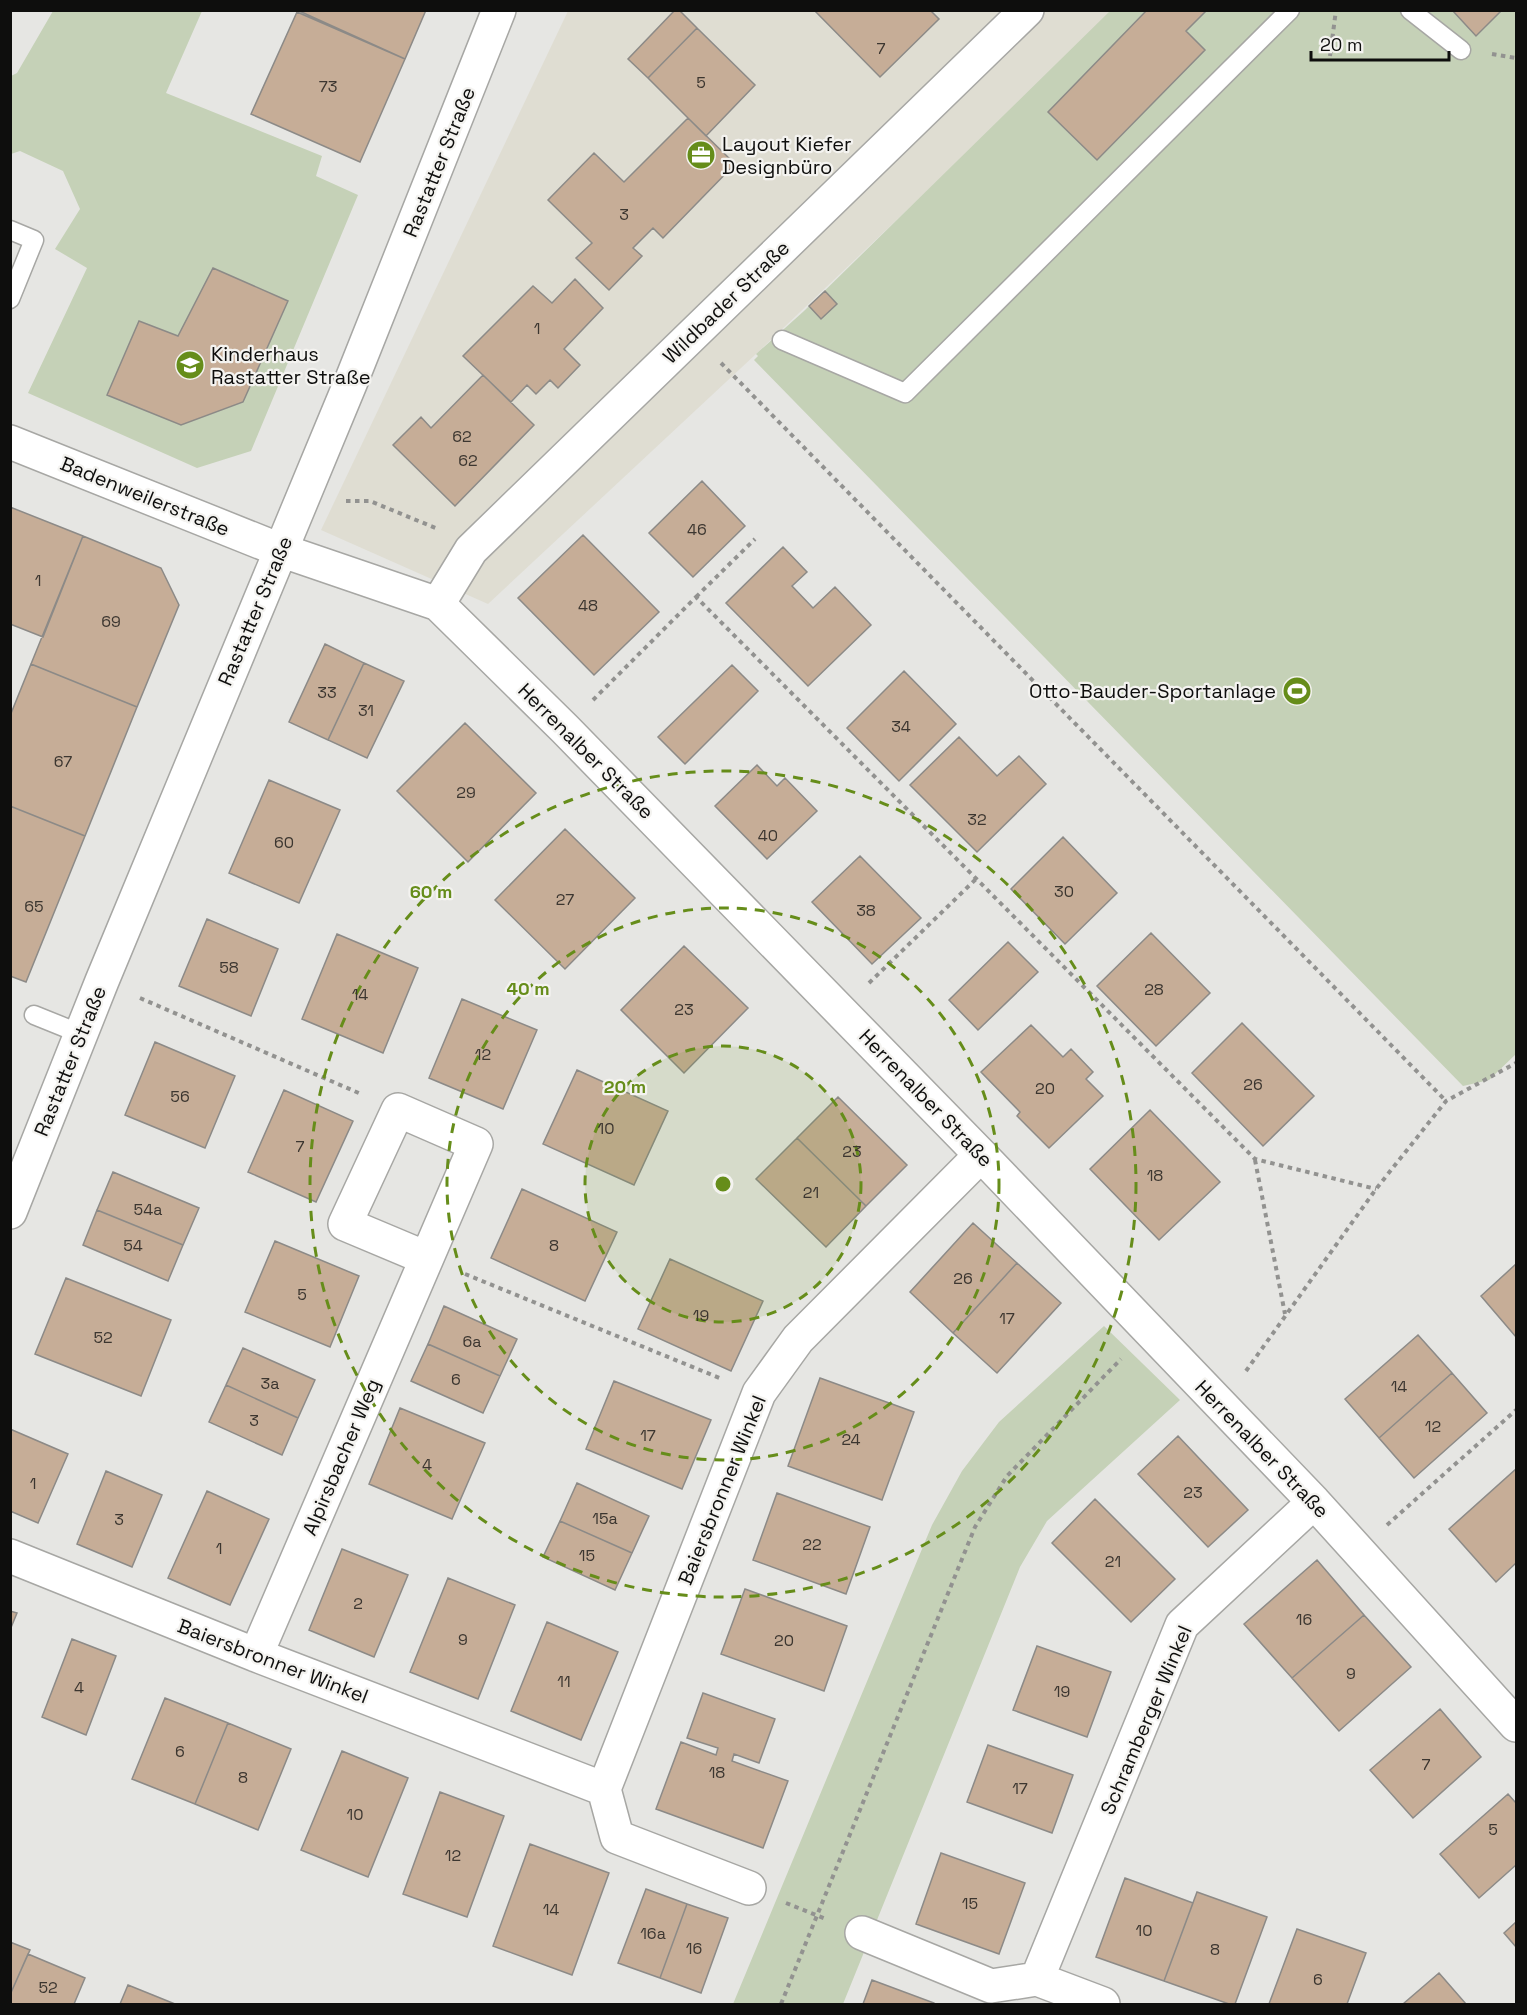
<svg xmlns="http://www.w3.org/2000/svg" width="1527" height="2015" viewBox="0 0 1527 2015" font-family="'Space Grotesk',sans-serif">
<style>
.built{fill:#dfddd2}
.green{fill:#c5d1b7}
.building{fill:#c6ad97;stroke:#8c8a87;stroke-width:1.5}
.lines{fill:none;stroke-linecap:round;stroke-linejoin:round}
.service-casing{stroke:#a7a7a4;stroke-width:21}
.minor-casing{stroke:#a7a7a4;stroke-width:36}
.path{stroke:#929290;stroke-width:4;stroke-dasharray:4.5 4.5;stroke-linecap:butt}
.service{stroke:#fff;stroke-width:18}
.minor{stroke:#fff;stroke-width:33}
.ring{fill:none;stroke:#668d1a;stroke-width:3;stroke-dasharray:10 8}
.labels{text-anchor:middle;stroke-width:4.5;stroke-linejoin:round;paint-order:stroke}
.number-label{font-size:16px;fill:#3c3630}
.poi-label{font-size:20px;fill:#0e0e0d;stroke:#f4f3f0;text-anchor:start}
.street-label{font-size:20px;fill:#0e0e0d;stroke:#f4f3f0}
.centre{fill:#668d1a;stroke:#f4f3f0;stroke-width:3}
.ring-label{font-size:18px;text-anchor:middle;font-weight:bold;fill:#668d1a;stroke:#f4f3f0;stroke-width:4.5;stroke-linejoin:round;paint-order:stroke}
</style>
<rect width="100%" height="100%" fill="#e6e6e3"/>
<path class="built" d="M568 11H1116L756 354 488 604 321 530Z"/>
<path class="green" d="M53 11H202L166 93 322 156 316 176 358 195 251 451 197 468 28 393 87 268 55 249 80 209 63 171 20 151 11 154V76L17 73Z
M1110 11H1516V1054L1489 1080 1463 1086 754 360 758 356 756 354 804 311Z
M1104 1326 1180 1400 1047 1521 1020 1567 843 2004H733L932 1525 962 1471 999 1422Z"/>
<path class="building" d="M297 10H426L405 59Z
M675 10H679L697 28 648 78 628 59Z
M814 10H930L939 19 880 77Z
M1147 10H1207L1186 31 1205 50 1097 160 1048 112Z
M1452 10H1502L1476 36Z
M297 12 405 59 360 162 251 114Z
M697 28 755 85 706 136 648 78Z
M688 118 735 164 663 238 653 228 633 248 642 256 609 290 576 258 592 243 548 200 594 153 624 182Z
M213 268 288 301 243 402 181 425 107 395 139 321 178 336Z
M575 279 603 308 564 349 580 365 558 388 550 380 536 394 527 385 511 402 463 356 533 286 552 303Z
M825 291 837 304 821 319 809 306Z
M483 375 534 425 455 506 393 445 421 417 431 428Z
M702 481 745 526 693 577 649 533Z
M10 507 83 536 43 637 10 624Z
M583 535 659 612 594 675 518 598Z
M83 536 161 568 179 605 137 707 31 664Z
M783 547 807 572 792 586 813 608 835 587 871 625 808 686 726 603Z
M325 644 364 663 328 740 289 722Z
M364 663 404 681 367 758 328 740Z
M31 664 137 707 85 836 10 806V716Z
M732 665 758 691 685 764 658 737Z
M904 671 956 724 899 781 847 728Z
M465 723 536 793 468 862 397 791Z
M959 737 997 776 1019 756 1046 784 977 852 910 785Z
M757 765 777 786 785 778 817 811 767 859 715 806Z
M269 780 340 810 299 903 229 873Z
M10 806 85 836 26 982 10 976Z
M565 829 635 898 565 969 495 900Z
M1063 837 1117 893 1065 944 1011 889Z
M860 856 921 918 872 964 812 902Z
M207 919 278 949 251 1016 179 986Z
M1151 933 1210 993 1156 1046 1097 986Z
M337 934 418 968 383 1053 302 1019Z
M1008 942 1038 972 978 1030 949 1000Z
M684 946 748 1008 684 1073 621 1010Z
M462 999 537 1030 503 1109 429 1078Z
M1242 1023 1314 1096 1263 1146 1192 1073Z
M1031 1025 1063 1057 1071 1049 1093 1072 1086 1079 1103 1096 1049 1148 1017 1116 1020 1112 981 1072Z
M155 1042 235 1076 205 1148 125 1115Z
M577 1070 668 1111 634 1185 543 1144Z
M284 1090 353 1121 316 1202 248 1172Z
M838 1097 907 1165 866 1206 797 1138Z
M1150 1110 1220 1182 1159 1240 1090 1169Z
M797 1138 866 1206 826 1247 756 1179Z
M113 1172 199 1208 183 1245 97 1210Z
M522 1189 617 1232 585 1301 491 1258Z
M97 1210 183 1245 168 1281 83 1245Z
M973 1223 1017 1263 953 1333 910 1292Z
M275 1241 359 1276 330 1347 245 1312Z
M670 1259 763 1301 731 1371 638 1329Z
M1017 1263 1061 1303 997 1373 953 1333Z
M1516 1264V1337L1481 1296Z
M66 1278 171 1320 141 1396 35 1354Z
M444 1306 517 1339 500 1376 428 1344Z
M1418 1335 1452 1373 1379 1438 1345 1399Z
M428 1344 500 1376 483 1413 411 1381Z
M243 1348 315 1380 298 1418 226 1385Z
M1452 1373 1487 1413 1414 1478 1379 1438Z
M820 1378 914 1412 882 1500 788 1466Z
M614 1381 711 1420 682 1489 586 1449Z
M226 1385 298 1418 282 1455 209 1422Z
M400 1408 485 1443 452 1519 369 1484Z
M10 1429 68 1454 38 1523 10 1511Z
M1178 1436 1248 1510 1208 1547 1138 1474Z
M1516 1469V1563L1496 1582 1449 1529Z
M106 1471 162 1495 132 1567 77 1544Z
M577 1483 649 1516 632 1553 560 1521Z
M207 1491 269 1519 230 1605 168 1578Z
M777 1493 870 1527 846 1594 753 1560Z
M1095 1499 1175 1579 1131 1622 1052 1543Z
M560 1521 632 1553 615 1590 543 1557Z
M342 1549 408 1575 374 1657 309 1630Z
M1317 1560 1364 1615 1292 1678 1244 1624Z
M448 1578 515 1605 478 1699 410 1672Z
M745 1589 847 1626 824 1691 721 1654Z
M10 1611 17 1613 10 1630Z
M1364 1615 1411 1667 1339 1731 1292 1678Z
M547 1622 618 1652 581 1740 511 1711Z
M72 1639 116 1656 86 1735 42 1717Z
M1037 1646 1111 1672 1087 1737 1013 1710Z
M703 1693 775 1719 759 1763 734 1754 732 1761 788 1781 763 1848 656 1809 681 1742 716 1755 718 1748 687 1738Z
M165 1698 228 1723 195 1804 132 1779Z
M1440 1709 1481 1757 1413 1818 1370 1770Z
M228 1723 291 1749 258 1830 195 1804Z
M988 1745 1073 1775 1052 1833 967 1802Z
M342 1751 408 1778 368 1877 301 1850Z
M440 1792 504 1816 467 1917 403 1894Z
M1508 1794 1516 1803V1865L1479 1898 1440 1854Z
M530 1844 609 1873 572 1975 493 1946Z
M941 1853 1025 1883 999 1954 916 1924Z
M1125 1878 1193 1903 1164 1981 1096 1957Z
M646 1889 687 1904 660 1978 618 1963Z
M1197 1892 1267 1917 1235 2004H1229L1164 1981Z
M687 1904 728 1918 701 1993 660 1978Z
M1516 1922V1947L1504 1933Z
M1297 1929 1366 1953 1347 2004H1269Z
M10 1942 30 1950 10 1995Z
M28 1954 85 1978 74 2004H10V1995Z
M1439 1973 1466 2004H1403Z
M872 1980 934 2003V2004H863Z
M128 1985 175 2004H120Z"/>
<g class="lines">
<g class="service-casing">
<path id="service" d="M1410 10 1461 50
M10 230 34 240 10 299
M782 340 905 393 1290 10
M34 1015 81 1034"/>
</g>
<g class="minor-casing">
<path id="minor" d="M10 442 280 550 438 604 565 729 981 1155 1314 1502 1516 1725
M438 604 471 550 1027 10
M10 1212 102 981 350 384 499 10
M10 1556 256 1655 604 1789 759 1393 798 1339 981 1155
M256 1655 476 1144 398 1110 345 1224 426 1258
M604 1789 617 1837 749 1888
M862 1933 991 1986 1037 1979
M1103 2004 1037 1979 1182 1625 1314 1502"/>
</g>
<path class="path" d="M1492 54 1516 58
M1330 56 1336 10
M721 363 1446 1101
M346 501H370L438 529
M696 597 755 539
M593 700 696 597 1255 1159 1376 1189
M869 983 976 879
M140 998 361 1094
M1255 1160 1285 1314
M465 1274 722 1379
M1246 1371 1376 1189 1446 1101 1516 1063
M1387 1525 1516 1410
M786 1903 826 1919
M781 2004 975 1527 1007 1476 1121 1359"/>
<use href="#service" class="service"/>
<use href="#minor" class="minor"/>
</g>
<circle cx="723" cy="1184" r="138" fill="#668d1a" fill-opacity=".12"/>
<g class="ring">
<circle cx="723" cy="1184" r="138"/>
<circle cx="723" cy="1184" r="276"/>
<circle cx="723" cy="1184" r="413"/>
</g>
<defs>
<g id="office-disc" transform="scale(1.5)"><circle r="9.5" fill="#668d1a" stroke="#f4f3f0"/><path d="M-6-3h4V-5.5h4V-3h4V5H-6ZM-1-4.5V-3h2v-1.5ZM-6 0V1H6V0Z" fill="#fff"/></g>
<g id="school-disc" transform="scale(1.5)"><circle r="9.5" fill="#668d1a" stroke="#f4f3f0"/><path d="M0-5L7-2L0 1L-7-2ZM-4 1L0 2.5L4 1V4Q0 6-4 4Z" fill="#fff"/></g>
<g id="stadium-disc" transform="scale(1.5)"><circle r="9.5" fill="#668d1a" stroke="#f4f3f0"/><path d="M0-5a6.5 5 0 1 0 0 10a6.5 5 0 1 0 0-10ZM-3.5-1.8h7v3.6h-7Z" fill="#fff"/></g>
</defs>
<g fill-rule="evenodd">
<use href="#office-disc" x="701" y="155"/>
<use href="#school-disc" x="190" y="365"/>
<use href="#stadium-disc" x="1297" y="691"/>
</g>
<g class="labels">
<g class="number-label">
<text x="881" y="54">7</text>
<text x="701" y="88">5</text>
<text x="328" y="92">73</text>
<text x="624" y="220">3</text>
<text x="537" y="334">1</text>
<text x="462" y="442">62</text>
<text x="468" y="466">62</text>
<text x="697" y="535">46</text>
<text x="38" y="586">1</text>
<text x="588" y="611">48</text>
<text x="111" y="627">69</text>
<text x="327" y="698">33</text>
<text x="366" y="716">31</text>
<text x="901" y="732">34</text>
<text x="63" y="767">67</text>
<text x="466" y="798">29</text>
<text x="977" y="825">32</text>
<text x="768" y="841">40</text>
<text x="284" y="848">60</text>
<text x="1064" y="897">30</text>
<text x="565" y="905">27</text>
<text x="34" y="912">65</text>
<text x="866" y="916">38</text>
<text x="229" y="973">58</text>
<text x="1154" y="995">28</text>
<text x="360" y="1000">14</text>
<text x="684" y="1015">23</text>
<text x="483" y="1060">12</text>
<text x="1253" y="1090">26</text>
<text x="1045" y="1094">20</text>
<text x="180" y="1102">56</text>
<text x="606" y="1134">10</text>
<text x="300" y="1152">7</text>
<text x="852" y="1157">23</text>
<text x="1155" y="1181">18</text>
<text x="811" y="1198">21</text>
<text x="148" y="1215">54a</text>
<text x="133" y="1251">54</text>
<text x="554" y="1251">8</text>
<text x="963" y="1284">26</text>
<text x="302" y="1300">5</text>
<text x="701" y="1321">19</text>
<text x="1007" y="1324">17</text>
<text x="103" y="1343">52</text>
<text x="472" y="1347">6a</text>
<text x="456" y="1385">6</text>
<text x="270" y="1389">3a</text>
<text x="1399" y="1392">14</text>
<text x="254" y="1426">3</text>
<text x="1433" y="1432">12</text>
<text x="648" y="1441">17</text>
<text x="851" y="1445">24</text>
<text x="427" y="1470">4</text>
<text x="33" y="1489">1</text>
<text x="1193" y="1498">23</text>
<text x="605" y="1524">15a</text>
<text x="119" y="1525">3</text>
<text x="812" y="1550">22</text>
<text x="219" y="1554">1</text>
<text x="587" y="1561">15</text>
<text x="1113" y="1567">21</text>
<text x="358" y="1609">2</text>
<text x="1304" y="1625">16</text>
<text x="463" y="1645">9</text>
<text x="784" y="1646">20</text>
<text x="1351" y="1679">9</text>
<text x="564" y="1687">11</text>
<text x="79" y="1693">4</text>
<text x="1062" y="1697">19</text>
<text x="180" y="1757">6</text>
<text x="1426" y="1770">7</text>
<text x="717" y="1778">18</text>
<text x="243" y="1783">8</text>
<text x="1020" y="1794">17</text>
<text x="355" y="1820">10</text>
<text x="1493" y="1835">5</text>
<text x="453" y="1861">12</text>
<text x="970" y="1909">15</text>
<text x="551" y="1915">14</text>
<text x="1144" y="1936">10</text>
<text x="653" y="1939">16a</text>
<text x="694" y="1954">16</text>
<text x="1215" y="1955">8</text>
<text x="1318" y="1985">6</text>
<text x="48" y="1993">52</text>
</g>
<g class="poi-label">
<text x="722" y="151">Layout Kiefer<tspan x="722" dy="23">Designbüro</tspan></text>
<text x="211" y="361">Kinderhaus<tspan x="211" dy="23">Rastatter Straße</tspan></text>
<text x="1276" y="698" text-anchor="end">Otto-Bauder-Sportanlage</text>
</g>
<g class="street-label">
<text transform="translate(439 162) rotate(-68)" y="7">Rastatter Straße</text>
<text transform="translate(726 302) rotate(-44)" y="7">Wildbader Straße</text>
<text transform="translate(145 496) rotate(22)" y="7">Badenweilerstraße</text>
<text transform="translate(255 611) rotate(-67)" y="7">Rastatter Straße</text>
<text transform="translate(586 751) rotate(45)" y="7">Herrenalber Straße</text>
<text transform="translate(70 1061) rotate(-68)" y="7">Rastatter Straße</text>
<text transform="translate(926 1098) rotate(46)" y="7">Herrenalber Straße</text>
<text transform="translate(1262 1449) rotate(46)" y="7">Herrenalber Straße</text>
<text transform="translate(341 1457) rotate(-67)" y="7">Alpirsbacher Weg</text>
<text transform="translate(722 1490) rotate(-68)" y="7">Baiersbronner Winkel</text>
<text transform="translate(273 1661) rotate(21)" y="7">Baiersbronner Winkel</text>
<text transform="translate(1146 1720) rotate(-67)" y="7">Schramberger Winkel</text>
</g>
</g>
<circle cx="723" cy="1184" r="9" class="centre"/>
<g class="ring-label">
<text x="431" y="898">60 m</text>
<text x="528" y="995">40 m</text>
<text x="625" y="1093">20 m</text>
</g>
<rect width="1527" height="2015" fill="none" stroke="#0e0e0d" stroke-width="24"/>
<path d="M1311 51v9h138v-9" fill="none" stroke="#0e0e0d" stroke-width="3"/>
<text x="1320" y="51" font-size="18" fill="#0e0e0d" stroke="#f4f3f0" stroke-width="4.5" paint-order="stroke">20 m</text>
</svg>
